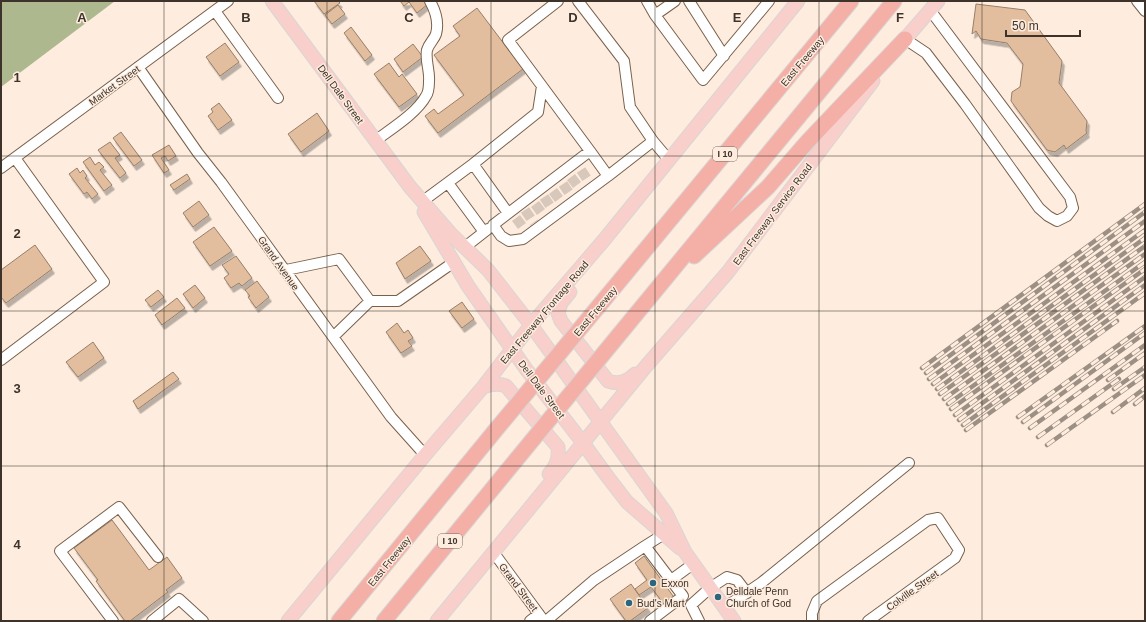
<svg xmlns="http://www.w3.org/2000/svg" width="1146" height="622" viewBox="0 0 1146 622" font-family="Arial,sans-serif">
<style>
.forest{fill:#adb88e}
.building{fill:#e2be9f;stroke:#977f6a;filter:url(#shadow)}
.lines{fill:none;stroke-linecap:round;stroke-linejoin:round}
.minor-tunnel{stroke:#d7c8bb;stroke-width:10;stroke-dasharray:10 5;stroke-linecap:butt}
.minor-casing{stroke:#78614c;stroke-width:12}
.major-casing{stroke:#d8d6d4;stroke-width:15}
.highway-casing{stroke:#d8d6d4;stroke-width:17}
.minor{stroke:#fff;stroke-width:10}
.major{stroke:#f8cfca;stroke-width:13}
.highway{stroke:#f4afa7;stroke-width:15}
.rail-casing{stroke:#9c8f83;stroke-width:4.5}
.rail{stroke:#feeddf;stroke-width:3;stroke-dasharray:9;stroke-linecap:butt}
.highway-bridge-casing{stroke:#d8d6d4;stroke-width:17;stroke-linecap:butt}
.highway-bridge{stroke:#f4afa7;stroke-width:15}
.grid{fill:none;stroke:#3d332a;stroke-width:1;stroke-opacity:0.55}
.poi-dot{fill:#2b667e;stroke:#feeddf;stroke-width:1.5}
.labels{text-anchor:middle;stroke-width:3;stroke-linejoin:round;paint-order:stroke}
.shield{fill:#feeddf;stroke:#776b60;stroke-width:1}
.shield-label{font-size:9px;font-weight:bold;fill:#3d332a}
.street-label{font-size:10px;fill:#3d332a;stroke:#feeddf}
.poi-label{font-size:10px;fill:#3d332a;stroke:#feeddf;text-anchor:start}
.grid-label{font-size:13px;text-anchor:middle;font-weight:bold;fill:#3d332a;stroke:#feeddf;stroke-width:3;stroke-linejoin:round;paint-order:stroke}
</style>
<defs>
<filter id="shadow"><feDropShadow dx="2.5" dy="4.5" stdDeviation="0" flood-color="#0004"/></filter>
</defs>
<rect width="100%" height="100%" fill="#feeddf"/>
<path class="forest" d="M1 1H115L1 87Z"/>
<path class="building" d="M314 1H338L340 3 324 14Z
M400 1H425L428 4 417 13 409 2 404 6Z
M976 4 1025 10 1062 61 1059 83 1087 121 1086 131 1087 133 1066 149 1064 145 1055 152 1047 150 1011 101 1012 92 1020 87 1023 64 1007 43 981 39 976 31 972 34Z
M338 5 345 14 332 24 325 15Z
M477 8 523 69 438 133 425 116 434 109 438 114 464 95 434 55 460 36 453 26Z
M351 27 372 55 365 61 344 33Z
M225 43 239 62 220 76 206 57Z
M413 44 423 57 403 72 394 59Z
M389 63 399 77 402 74 417 94 399 107 374 74Z
M219 103 232 120 218 130 208 116 213 112 211 109Z
M317 113 329 131 301 152 288 134Z
M121 132 142 160 134 166 113 138Z
M110 142 120 155 115 158 126 173 120 178 98 150Z
M169 145 176 156 168 161 165 156 161 158 169 170 164 173 152 155Z
M90 157 95 165 99 162 104 167 100 170 112 185 104 191 83 162Z
M77 168 80 173 83 170 87 176 85 178 98 194 92 199 87 192 84 194 69 174Z
M187 174 190 179 174 190 170 185Z
M199 201 209 215 193 227 183 213Z
M214 227 232 251 210 266 193 242Z
M35 245 52 269 6 303 1 297V270Z
M420 246 431 261 405 279 396 263Z
M236 256 252 278 242 286 239 283 231 288 224 278 229 274 222 265Z
M257 281 269 297 256 308 248 297 250 296 245 290Z
M195 285 205 298 193 308 183 294Z
M158 290 164 297 151 307 145 300Z
M177 298 185 308 162 325 155 315Z
M462 302 474 319 462 328 449 311Z
M397 323 404 333 408 330 413 338 408 341 412 346 401 353 386 332Z
M93 342 104 358 78 377 66 362Z
M173 372 179 379 138 409 133 401Z
M112 520 149 570 167 557 182 578 166 590 168 592 130 621H125L96 581 98 580 74 548Z
M644 556 676 600 666 607 651 587 639 595 635 589 647 580 635 563Z
M631 584 648 608 630 621H626L610 599Z"/>
<g class="lines">
<path class="minor-tunnel" d="M581 170 589 182
M571 177 580 189
M563 184 571 196
M553 191 562 203
M544 197 552 209
M535 204 544 216
M525 210 534 223
M516 218 525 230"/>
<g class="minor-casing">
<path id="minor" d="M558 1 508 40 590 151
M578 1 624 61 630 107 653 141 669 160
M647 1 655 15 703 80 769 1
M689 1 724 56
M1137 1 1145 11
M215 11 278 98
M655 15 675 1
M905 39 926 53 965 104 1039 208 1048 216 1057 221 1067 216 1073 208 1070 197 930 10
M138 67 198 153 221 182 391 417 425 455
M375 141C391 129 417 113 426 96 429 92 429 85 429 81 430 71 425 60 427 50 429 43 434 40 436 34 439 23 435 10 430 1
M473 164 538 112 542 86
M1 168 228 1
M608 176 590 151 493 225 501 236 509 241 523 239 608 176 653 141
M448 183 484 232
M423 201 473 164 508 213
M465 247 488 229
M286 270 339 259 370 301 333 337
M370 301H398L454 262
M1 360 104 282 15 158
M645 546 664 534
M494 553 544 621
M671 580 693 564
M724 608 761 583 909 463
M113 621 60 551 119 507 158 557
M152 621 179 599 203 621
M530 621 539 614
M546 621 594 580 645 546 683 596 650 621
M699 621 691 605 710 588 727 577 737 580 747 593
M812 621V613L817 601 928 520 938 518 959 550 955 558 868 621"/>
</g>
<g class="major-casing">
<path id="major" d="M272 1 410 187 450 233 488 270 531 325 666 513 685 552 734 621
M899 46 938 1
M424 212 468 286 526 369 583 443 607 476 627 502 680 548
M570 292 561 303 558 313 561 321 608 381C619 385 626 382 635 374
M483 387C491 384 498 383 506 386L558 447C559 458 557 465 549 474
M288 621 425 455 483 387 531 325 604 240 798 1
M437 621 647 365 728 272 873 81"/>
</g>
<g class="highway-casing">
<path id="highway" d="M694 256 768 187 808 141 905 39
M598 307 851 1
M618 336 894 1
M339 621 494 432
M384 621 516 460"/>
</g>
<use href="#minor" class="minor"/>
<use href="#major" class="major"/>
<use href="#highway" class="highway"/>
<g class="rail-casing">
<path id="rail" d="M922 368 1145 204
M926 373 1145 212
M929 379 1145 221
M1108 380 1145 353
M933 384 1145 230
M937 389 1145 238
M1114 389 1145 367
M940 394 1145 246
M944 399 1145 254
M948 404 1145 262
M1135 404 1145 396
M951 409 1145 269
M1113 412 1145 388
M955 415 1145 277
M1018 417 1145 326
M959 420 1145 285
M1023 422 1145 333
M963 425 1145 293
M1030 428 1145 345
M966 430 1117 321
M1038 437 1119 379
M1047 445 1145 375"/>
</g>
<use href="#rail" class="rail"/>
<g class="highway-bridge-casing">
<path id="highway-bridge" d="M494 432 598 307
M516 460 618 336"/>
</g>
<use href="#highway-bridge" class="highway-bridge"/>
</g>
<path class="grid" d="M164 1V621M327 1V621M491 1V621M655 1V621M819 1V621M982 1V621M1 156H1145M1 311H1145M1 466H1145"/>
<g class="poi-dot">
<circle cx="653" cy="583" r="4"/>
<circle cx="718" cy="597" r="4"/>
<circle cx="629" cy="603" r="4"/>
</g>
<g class="labels">
<g class="shield">
<rect x="713" y="147" width="24" height="14" rx="3"/>
<rect x="438" y="534" width="24" height="14" rx="3"/>
</g>
<g class="shield-label">
<text x="725" y="157">I 10</text>
<text x="450" y="544">I 10</text>
</g>
<g class="street-label">
<text transform="translate(802 61) rotate(-50)" y="4">East Freeway</text>
<text transform="translate(114 85) rotate(-36)" y="4">Market Street</text>
<text transform="translate(341 94) rotate(54)" y="4">Dell Dale Street</text>
<text transform="translate(772 214) rotate(-53)" y="4">East Freeway Service Road</text>
<text transform="translate(279 263) rotate(55)" y="4">Grand Avenue</text>
<text transform="translate(595 311) rotate(-50)" y="4">East Freeway</text>
<text transform="translate(544 312) rotate(-50)" y="4">East Freeway Frontage Road</text>
<text transform="translate(542 389) rotate(53)" y="4">Dell Dale Street</text>
<text transform="translate(389 561) rotate(-51)" y="4">East Freeway</text>
<text transform="translate(519 587) rotate(53)" y="4">Grand Street</text>
<text transform="translate(912 590) rotate(-36)" y="4">Colville Street</text>
</g>
<g class="poi-label">
<text x="661" y="587">Exxon</text>
<text x="726" y="595">Delldale Penn<tspan x="726" dy="12">Church of God</tspan></text>
<text x="637" y="607">Bud's Mart</text>
</g>
</g>
<g class="grid-label">
<text x="82" y="22">A</text>
<text x="246" y="22">B</text>
<text x="409" y="22">C</text>
<text x="573" y="22">D</text>
<text x="737" y="22">E</text>
<text x="900" y="22">F</text>
<text x="17" y="82">1</text>
<text x="17" y="238">2</text>
<text x="17" y="393">3</text>
<text x="17" y="549">4</text>
</g>
<rect width="1146" height="622" fill="none" stroke="#3d332a" stroke-width="4"/>
<path d="M1006 30v6h74v-6" fill="none" stroke="#3d332a" stroke-width="2"/>
<text x="1012" y="30" font-size="12" fill="#3d332a" stroke="#feeddf" stroke-width="3" paint-order="stroke">50 m</text>
</svg>
